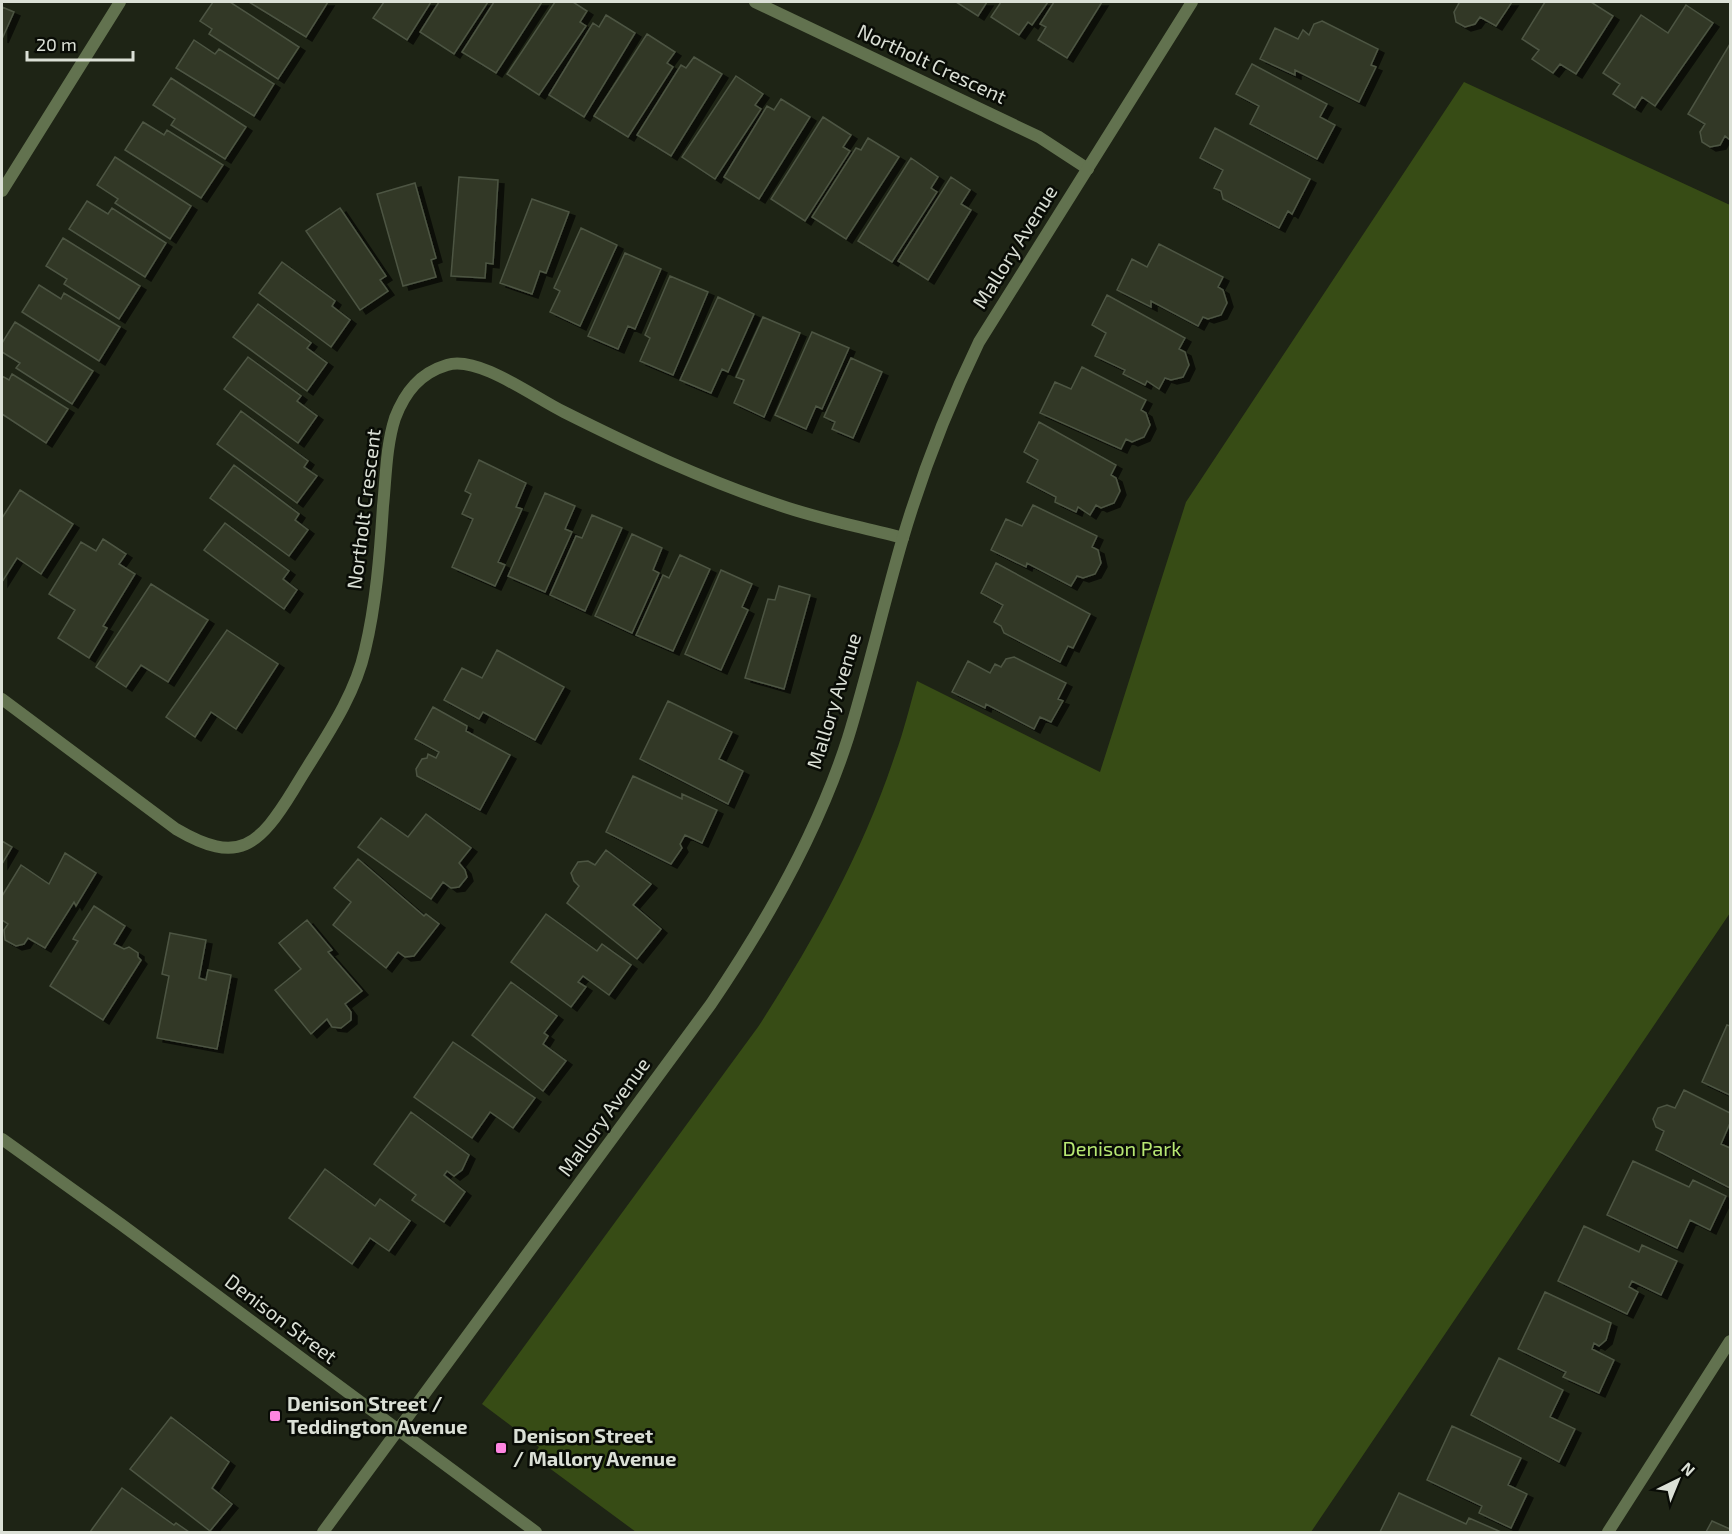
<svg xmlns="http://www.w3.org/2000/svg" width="1732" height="1534" viewBox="0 0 1732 1534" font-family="'Exo 2',sans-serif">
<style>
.green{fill:#374c15}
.building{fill:#313827;stroke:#4d5543;stroke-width:1.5;filter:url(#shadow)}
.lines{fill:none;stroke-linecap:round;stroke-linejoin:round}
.minor{stroke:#62724f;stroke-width:12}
.tertiary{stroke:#62724f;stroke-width:12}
.poi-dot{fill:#fe85e0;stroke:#090c06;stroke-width:2}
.labels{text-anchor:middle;stroke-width:5;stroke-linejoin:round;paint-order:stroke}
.street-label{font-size:20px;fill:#dbe0d6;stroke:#090c06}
.park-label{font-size:20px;fill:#b8e873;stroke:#090c06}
.poi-label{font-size:20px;font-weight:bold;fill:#dbe0d6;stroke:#090c06;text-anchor:start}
</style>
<defs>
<filter id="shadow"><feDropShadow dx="6" dy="4" stdDeviation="0" flood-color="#0009"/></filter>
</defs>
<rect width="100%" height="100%" fill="#1e2415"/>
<path class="green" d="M1464 82 1730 205V913L1311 1532H636L533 1456 539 1447 482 1404 758 1027C813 942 863 852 895 755 904 731 910 705 917 681L1100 772 1186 502Z"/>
<path class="building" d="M213 2H230L299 47 278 79 209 34 212 29 200 21Z
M249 2H328L306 37Z
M384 2H431L407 40 373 18Z
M439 2H488L454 54 420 32Z
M494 2H542L496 73 462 52Z
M555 2H573L587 11 580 22 586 26 539 95 507 74Z
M956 2H987L978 16Z
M1001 2H1048L1032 25 1028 22 1019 35 991 17Z
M1054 2H1102L1067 58 1038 40 1046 27 1040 24Z
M1457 2H1512L1496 26 1480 17 1475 24 1465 27 1456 22 1454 12 1459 3Z
M1545 2H1591L1613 16 1576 74 1560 64 1553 73 1532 59 1539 50 1522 39Z
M1686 5 1713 23 1655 106 1642 97 1635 108 1613 94 1620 84 1603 73 1641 15 1668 33Z
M2 7 14 12 2 39Z
M606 15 635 33 584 117 549 95 593 23 599 27Z
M1322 21 1378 49 1371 65 1376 67 1359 102 1295 70V75L1260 59 1275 28 1298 39 1303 30 1309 35 1314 24Z
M647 34 675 52 667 63 673 67 628 137 594 116Z
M194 40 215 54 219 49 274 84 254 116 176 68Z
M1730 44V140L1725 136 1720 145 1710 147 1702 142 1700 132 1705 124 1688 114Z
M694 57 722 74 671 156 637 135 681 65 686 68Z
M1252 64 1327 104 1320 117 1335 125 1317 159 1250 124 1259 106 1236 94Z
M736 76 763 94 755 105 761 109 715 179 682 157Z
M171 78 246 127 225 159 171 125 175 119 153 105Z
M781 99 810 117 759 199 724 177 767 106 774 110Z
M823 117 851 135 843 147 850 151 805 221 771 199Z
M143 122 164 135 167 130 223 165 201 198 125 150Z
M1215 128 1310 179 1292 214 1288 211 1279 228 1223 199 1221 191 1214 188 1223 170 1200 158Z
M868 138 899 157 846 239 812 217 856 148 861 150Z
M115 157 191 206 170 239 115 203 118 199 97 185Z
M911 158 938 177 931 188 937 192 892 262 858 241Z
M459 177 498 180 493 264 486 263 485 278 451 276Z
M951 177 970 190 961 204 971 210 928 280 898 261Z
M415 183 436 258 431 260 436 277 403 286 377 194Z
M532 199 569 212 546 273 540 271 532 294 500 283Z
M87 201 108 214 112 208 166 243 145 277 69 229Z
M340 208 386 276 380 280 388 291 360 310 306 231Z
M581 228 617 245 580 326 550 312 560 291 554 288Z
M63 238 140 286 119 319 64 284 67 279 46 266Z
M1159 244 1223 277 1218 287 1223 290 1227 303 1221 315 1208 319 1203 317 1198 326 1151 301V307L1117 290 1132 259 1147 267Z
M625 253 661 269 635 329 628 326 618 349 588 336Z
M282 262 335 301 332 306 350 320 331 347 259 293Z
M670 276 708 292 673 375 640 361 650 338 645 335Z
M39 285 61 299 64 293 120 327 99 361 22 312Z
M1107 295 1185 338 1179 349 1185 352 1189 365 1183 377 1171 380 1165 378 1159 389 1147 381 1145 385 1123 374 1125 370 1095 356 1106 333 1092 325Z
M718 297 754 314 728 372 722 369 711 393 680 380Z
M258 304 311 343 307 348 327 363 307 391 233 337Z
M763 317 800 333 764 417 734 403 744 380 736 377Z
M15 322 93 371 72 404 16 368 20 363 2 352V343Z
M812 332 849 348 822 409 816 406 806 429 775 415Z
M248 357 301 396 297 401 317 416 298 443 224 389Z
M851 358 882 372 853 438 832 429 835 422 824 417Z
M1082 367 1146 400 1141 410 1146 413 1150 425 1144 437 1132 442 1126 439 1121 449 1040 413 1055 382 1071 389Z
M12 374 68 409 46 443 2 414V376L9 380Z
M241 411 308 461 304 467 317 476 297 503 217 444Z
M1039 422 1116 465 1111 475 1116 478 1120 491 1114 503 1101 508 1096 505 1090 515 1078 507 1076 512 1055 502 1056 497 1027 482 1038 460 1024 452Z
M479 460 526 483 516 507 522 509 498 562 505 565 495 586 452 567 473 519 462 514 471 494 465 491Z
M234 465 299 514 295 520 308 530 289 556 210 498Z
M20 490 73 524 41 574 17 558 2 582V518Z
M545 493 575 506 565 529 572 532 545 592 508 576Z
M1033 505 1097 536 1092 547 1098 550 1101 563 1095 574 1083 578 1077 576 1071 586 1027 563 1026 567 991 550 1006 519 1022 526Z
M592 515 622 528 585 611 550 595 576 536 582 538Z
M225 523 289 571 283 579 297 590 284 609 204 550Z
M632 534 662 548 653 570 659 573 632 633 595 616Z
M103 539 126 554 119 564 135 574 103 626 107 628 89 658 58 638 75 610 49 594 81 542 96 551Z
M680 555 710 569 673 651 636 635 663 575 669 578Z
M996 563 1090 614 1073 648 1068 646 1060 662 1004 633 1001 626 994 622 1003 605 981 593Z
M721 570 752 584 742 607 748 610 721 670 685 654Z
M151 584 208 620 168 682 141 665 126 687 96 667Z
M779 586 810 595 784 689 745 678 768 599 775 600Z
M227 630 278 664 236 729 211 712 195 737 166 717Z
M497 650 564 687 535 740 483 712 479 719 444 700 462 668 482 678Z
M1014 657 1066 683 1058 699 1063 701 1051 722 1040 717 1034 729 986 704 985 708 952 692 968 661 990 673 995 664 1001 667 1006 659Z
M668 701 732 732 719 759 743 771 728 804 640 759Z
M433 707 467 726 466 731 510 755 480 810 417 776 416 769 422 759 427 758 428 754 436 758 439 752 415 739Z
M633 776 682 799V794L717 810 702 843 685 835 680 844 682 848 671 864 606 832Z
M426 814 471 848 459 863 465 870 467 877 459 887 451 888 443 882 431 899 358 847 381 818 408 837Z
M2 841 12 847 2 864Z
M606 850 651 884 633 905 661 929 637 959 567 903 579 886 574 881 571 873 578 862 588 861 595 865Z
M65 853 96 873 76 906 74 902 45 948 28 938 24 944 16 946 5 940 4 930 8 924 2 920V896L21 865 49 884Z
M358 859 424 916 426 914 439 924 414 956 405 957 398 952 386 968 333 925 351 902 334 888Z
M94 906 125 926 114 944 124 949 129 947 138 953V957L141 960 103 1020 50 986 78 941 73 939 74 937Z
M546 914 597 951 602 944 631 965 609 995 583 976 578 982 586 987 571 1007 511 962Z
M307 920 332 950 328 952 362 991 345 1004 351 1012V1020L341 1028 332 1027 327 1019 311 1034 275 990 301 969 279 943Z
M170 933 206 940 199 978 206 980 208 970 231 975 217 1049 157 1038 169 976 162 974Z
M511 982 557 1016 544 1033 548 1036 543 1044 566 1061 543 1091 472 1035Z
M1727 1025 1730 1026V1095L1702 1082Z
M453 1042 535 1098 513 1128 490 1112 472 1138 414 1097Z
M1684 1090 1730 1113V1123L1721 1144 1730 1148V1188L1656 1150 1664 1131 1656 1127 1653 1119 1658 1108 1667 1105 1675 1108Z
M411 1112 469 1155 462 1170 454 1176 447 1171 444 1175 465 1192 444 1222 412 1200 416 1195 374 1164Z
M1633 1161 1689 1187 1693 1180 1726 1196 1710 1230 1690 1220 1677 1248 1607 1215Z
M325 1169 375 1206 380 1199 410 1221 389 1251 370 1238 352 1264 289 1218Z
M1584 1226 1639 1252 1642 1245 1677 1261 1661 1295 1632 1281 1629 1287 1638 1292 1627 1314 1558 1281Z
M1545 1292 1611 1323 1606 1340 1599 1346 1594 1343 1592 1349 1614 1360 1599 1393 1563 1377 1566 1372 1518 1349Z
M1499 1358 1563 1390 1550 1417 1575 1429 1559 1462 1471 1415Z
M171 1417 229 1462 212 1488 232 1504 210 1531 130 1469Z
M1452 1426 1521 1458 1508 1485 1527 1494 1511 1528 1479 1513 1482 1506 1427 1480Z
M122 1488 174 1525 176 1523 189 1532H90Z
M1399 1493 1466 1524 1469 1518 1501 1532H1380Z
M1712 1521 1730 1529V1532H1706Z"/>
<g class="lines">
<path class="minor" d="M755 2 1039 137 1088 169
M2 191 120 2
M2 699 176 829C239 866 259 846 294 789 320 745 354 700 365 650 376 604 380 554 383 506 386 477 386 446 395 418 405 392 420 373 447 365 478 355 535 398 564 412 634 447 704 480 779 505 819 519 862 527 903 538
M1608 1532 1730 1341"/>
<path class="tertiary" d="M2 1139 122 1225 536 1532
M323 1532 711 1004C766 923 818 832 848 738 868 673 883 606 902 541 922 473 948 406 979 342L1192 2"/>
</g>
<g class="poi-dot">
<rect x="269" y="1410" width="12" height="12" rx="3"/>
<rect x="495" y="1442" width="12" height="12" rx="3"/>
</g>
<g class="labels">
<g class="street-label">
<text transform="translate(932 64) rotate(25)" y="7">Northolt Crescent</text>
<text transform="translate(1015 247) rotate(-58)" y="7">Mallory Avenue</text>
<text transform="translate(364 509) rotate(-83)" y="7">Northolt Crescent</text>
<text transform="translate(834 701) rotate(-73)" y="7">Mallory Avenue</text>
<text transform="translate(604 1117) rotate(-54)" y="7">Mallory Avenue</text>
<text transform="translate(281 1319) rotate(37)" y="7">Denison Street</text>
</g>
<g class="park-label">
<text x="1122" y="1156">Denison Park</text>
</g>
<g class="poi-label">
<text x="287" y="1411">Denison Street /<tspan x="287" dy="23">Teddington Avenue</tspan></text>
<text x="513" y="1443">Denison Street<tspan x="513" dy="23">/ Mallory Avenue</tspan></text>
</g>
</g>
<rect width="1732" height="1534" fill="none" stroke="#dbe0d6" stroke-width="6"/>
<g transform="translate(1678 1480) rotate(43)" stroke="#090c06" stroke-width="4.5" paint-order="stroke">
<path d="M0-4.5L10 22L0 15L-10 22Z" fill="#dbe0d6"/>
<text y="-9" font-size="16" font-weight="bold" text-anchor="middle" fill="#dbe0d6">N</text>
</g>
<path d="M27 51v9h106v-9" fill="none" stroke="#dbe0d6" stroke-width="3"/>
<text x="36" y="51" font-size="18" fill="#dbe0d6" stroke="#090c06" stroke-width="4.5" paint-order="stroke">20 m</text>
</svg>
